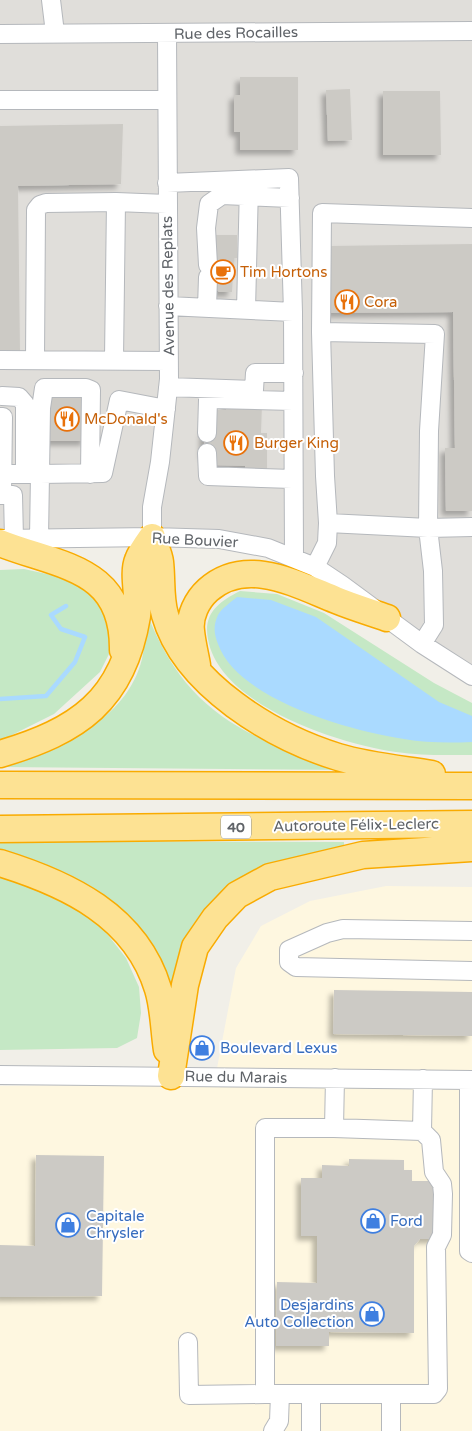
<svg xmlns="http://www.w3.org/2000/svg" width="472" height="1431" viewBox="0 0 472 1431" font-family="'Varela Round',sans-serif">
<style>
.commercial{fill:#fef7e0}
.industrial{fill:#e0deda}
.green{fill:#c5e8c5}
.water{fill:#aadaff}
.lines{fill:none;stroke-linecap:round;stroke-linejoin:round}
.stream{stroke:#aadaff;stroke-width:4.5}
.building{fill:#cccac5;filter:url(#shadow)}
.minor-casing{stroke:#b5b8bc;stroke-width:20}
.highway-casing{stroke:#f9ab00;stroke-width:29}
.minor{stroke:#fff;stroke-width:18}
.highway{stroke:#fde293;stroke-width:26}
.labels{text-anchor:middle;stroke-width:4;stroke-linejoin:round;paint-order:stroke}
.shield{fill:#fff;stroke:#8f9295;stroke-width:1}
.shield-label{font-size:14px;font-weight:bold;fill:#5f6368}
.street-label{font-size:15px;fill:#5f6368;stroke:#fff}
.food-label{font-size:15px;fill:#c56008;stroke:#fff;text-anchor:start}
.shop-label{font-size:15px;fill:#366cbe;stroke:#fff;text-anchor:start}
</style>
<defs>
<filter id="shadow"><feDropShadow dx="-4.5" dy="4.5" stdDeviation="2.5" flood-color="#0004"/></filter>
</defs>
<rect width="100%" height="100%" fill="#f1efe8"/>
<path class="commercial" d="M386 886 472 887V1431H0V1086L214 1084 236 968 261 926 310 901Z"/>
<path class="industrial" d="M0 0H472V676L268 548 0 540Z"/>
<path class="green" d="M24 569 65 578 92 593 105 611 112 648 100 672 54 714 0 741V570Z
M240 591 277 594 324 613 434 683 472 703V755C447 755 421 756 396 752 339 744 219 705 208 639 203 614 218 602 240 591Z
M147 613C186 716 253 742 352 770L0 767V765C56 749 126 723 142 659 145 645 146 628 147 613Z
M0 841 344 842V848L227 889C182 926 183 943 176 998L153 955 0 857Z
M0 876 50 892 97 921 126 958 139 987 141 1013 137 1038 117 1048 0 1050Z"/>
<path class="water" d="M237 597 271 600 316 617 439 702 472 716V742C450 743 426 743 404 739 351 731 238 700 218 644 214 634 213 626 218 615 221 609 231 602 237 597Z"/>
<g class="lines">
<path class="stream" d="M0 699 46 696 75 662 85 637 61 629 51 615 66 606"/>
</g>
<path class="building" d="M240 77H298V150H240V132H234V95H240Z
M350 89 352 140 328 141 326 90Z
M383 91H440L441 155H383Z
M123 124 121 184 18 186 20 354H0V126Z
M213 235H237V258H234L232 292H219L213 286Z
M472 244V511H446L445 448H455L453 312 330 313 329 246Z
M47 397H86V441H47Z
M226 404H262L261 433H267V474H245V466L214 465 204 453V433L213 410H226Z
M334 990 472 992V1036L333 1034Z
M36 1155 104 1156 102 1296 0 1297V1245L35 1246Z
M349 1159 404 1160V1170H412V1181H438V1239H420L414 1246V1333L329 1332V1346H276L277 1282 317 1283V1236H301V1178H322V1165L349 1166Z"/>
<g class="lines">
<g class="minor-casing">
<path id="minor" d="M51 0 55 33
M0 34 472 31
M0 100H167
M167 183 289 178 293 312
M116 202 167 204
M208 265 206 228 209 204 222 195 290 198
M168 306 293 312 294 557
M207 308 208 277
M246 310 249 185
M321 332 322 213 472 218
M0 360 169 361
M35 360 36 210 40 205 46 203 116 202 114 359
M168 387 254 390 255 373H294
M2 396 19 397 25 404V474
M0 417H3L2 495
M207 433 208 400 212 399 293 401
M207 453 208 476 292 479
M3 474H40L41 408 44 388H86L91 390 90 474
M0 495H13L14 539
M328 523 428 528 433 571 434 625 422 644
M152 537V507L160 462 169 379 167 34
M39 538 40 474 103 473 119 400 166 409
M4 539 152 537 219 539 268 548 315 567 342 585 422 644 472 676
M315 567 327 543 328 523 325 476 321 332 435 334 429 431 428 528 472 527
M472 931 343 929 327 933 289 950V962L296 967 472 971
M0 1075 472 1080
M335 1078 334 1128 422 1131 423 1079
M469 1080V1251L472 1253
M334 1128H265V1394H434L438 1389 436 1247 442 1235 443 1194 442 1184 434 1172 431 1140 422 1131
M188 1342 189 1395 265 1394
M273 1431 279 1421 280 1394
M311 1431V1394
M391 1431V1394"/>
</g>
<g class="highway-casing">
<path id="highway" d="M152 537C154 545 159 553 160 562 162 579 160 599 165 615 185 685 273 737 338 757 368 766 401 769 432 774
M0 543C61 567 124 567 123 650
M197 665C195 654 192 642 191 631 189 616 197 600 208 590 246 556 296 584 336 600 353 607 370 612 387 618
M0 754C78 731 123 701 137 616 140 600 132 574 138 560 141 552 147 544 152 537
M0 785 472 786
M0 829 472 824
M0 863C68 884 136 916 158 989 164 1008 164 1031 167 1050
M171 1076 185 985 195 947 215 918 237 895 270 877 363 855 472 848"/>
</g>
<use href="#minor" class="minor"/>
<use href="#highway" class="highway"/>
</g>
<defs>
<g id="cafe-ring" transform="scale(1.25)"><circle r="9.5" fill="#fff" stroke="#e8710a" stroke-width="1.5"/><path d="M-5.5-4.5H6V0H3Q3 3.5 0 3.5H-2.5Q-5.5 3.5-5.5 0ZM3-3.2v2h1.7v-2ZM-6 4.5H4V6H-6Z" fill="#e8710a"/></g>
<g id="restaurant-ring" transform="scale(1.25)"><circle r="9.5" fill="#fff" stroke="#e8710a" stroke-width="1.5"/><path d="M-5-6h1v4h1v-4h1v4h1v-4h1v5L-1.5 .5V6h-2V.5L-5-1ZM5-6V6H3V1.5H1.5Q1.5-4 5-6Z" fill="#e8710a"/></g>
<g id="shop-ring" transform="scale(1.25)"><circle r="9.5" fill="#fff" stroke="#3f7fe0" stroke-width="1.5"/><path d="M-5-2.5h2.3a2.7 3.5 0 0 1 5.4 0H5L5.5 6h-11ZM-1.5-2.5h3a1.5 2.3 0 0 0-3 0Z" fill="#3f7fe0"/></g>
</defs>
<g fill-rule="evenodd">
<use href="#cafe-ring" x="223" y="272"/>
<use href="#restaurant-ring" x="347" y="302"/>
<use href="#restaurant-ring" x="67" y="419"/>
<use href="#restaurant-ring" x="236" y="443"/>
<use href="#shop-ring" x="202" y="1048"/>
<use href="#shop-ring" x="373" y="1221"/>
<use href="#shop-ring" x="68" y="1225"/>
<use href="#shop-ring" x="372" y="1314"/>
</g>
<g class="labels">
<rect class="shield" x="221" y="815.5" width="30" height="23" rx="4"/>
<g class="shield-label">
<text x="236" y="832">40</text>
</g>
<g class="street-label">
<text transform="translate(236 33) rotate(-1)" y="5">Rue des Rocailles</text>
<text transform="translate(168 286) rotate(-91)" y="5">Avenue des Replats</text>
<text transform="translate(195 540) rotate(3)" y="5">Rue Bouvier</text>
<text transform="translate(356 825) rotate(-1)" y="5">Autoroute Félix-Leclerc</text>
<text transform="translate(236 1077) rotate(1)" y="5">Rue du Marais</text>
</g>
<g class="food-label">
<text x="240" y="277">Tim Hortons</text>
<text x="364" y="307">Cora</text>
<text x="84" y="424">McDonald's</text>
<text x="254" y="448">Burger King</text>
</g>
<g class="shop-label">
<text x="220" y="1053">Boulevard Lexus</text>
<text x="86" y="1221">Capitale<tspan x="86" dy="17">Chrysler</tspan></text>
<text x="390" y="1226">Ford</text>
<text x="354" y="1310" text-anchor="end">Desjardins<tspan x="354" dy="17">Auto Collection</tspan></text>
</g>
</g>
</svg>
